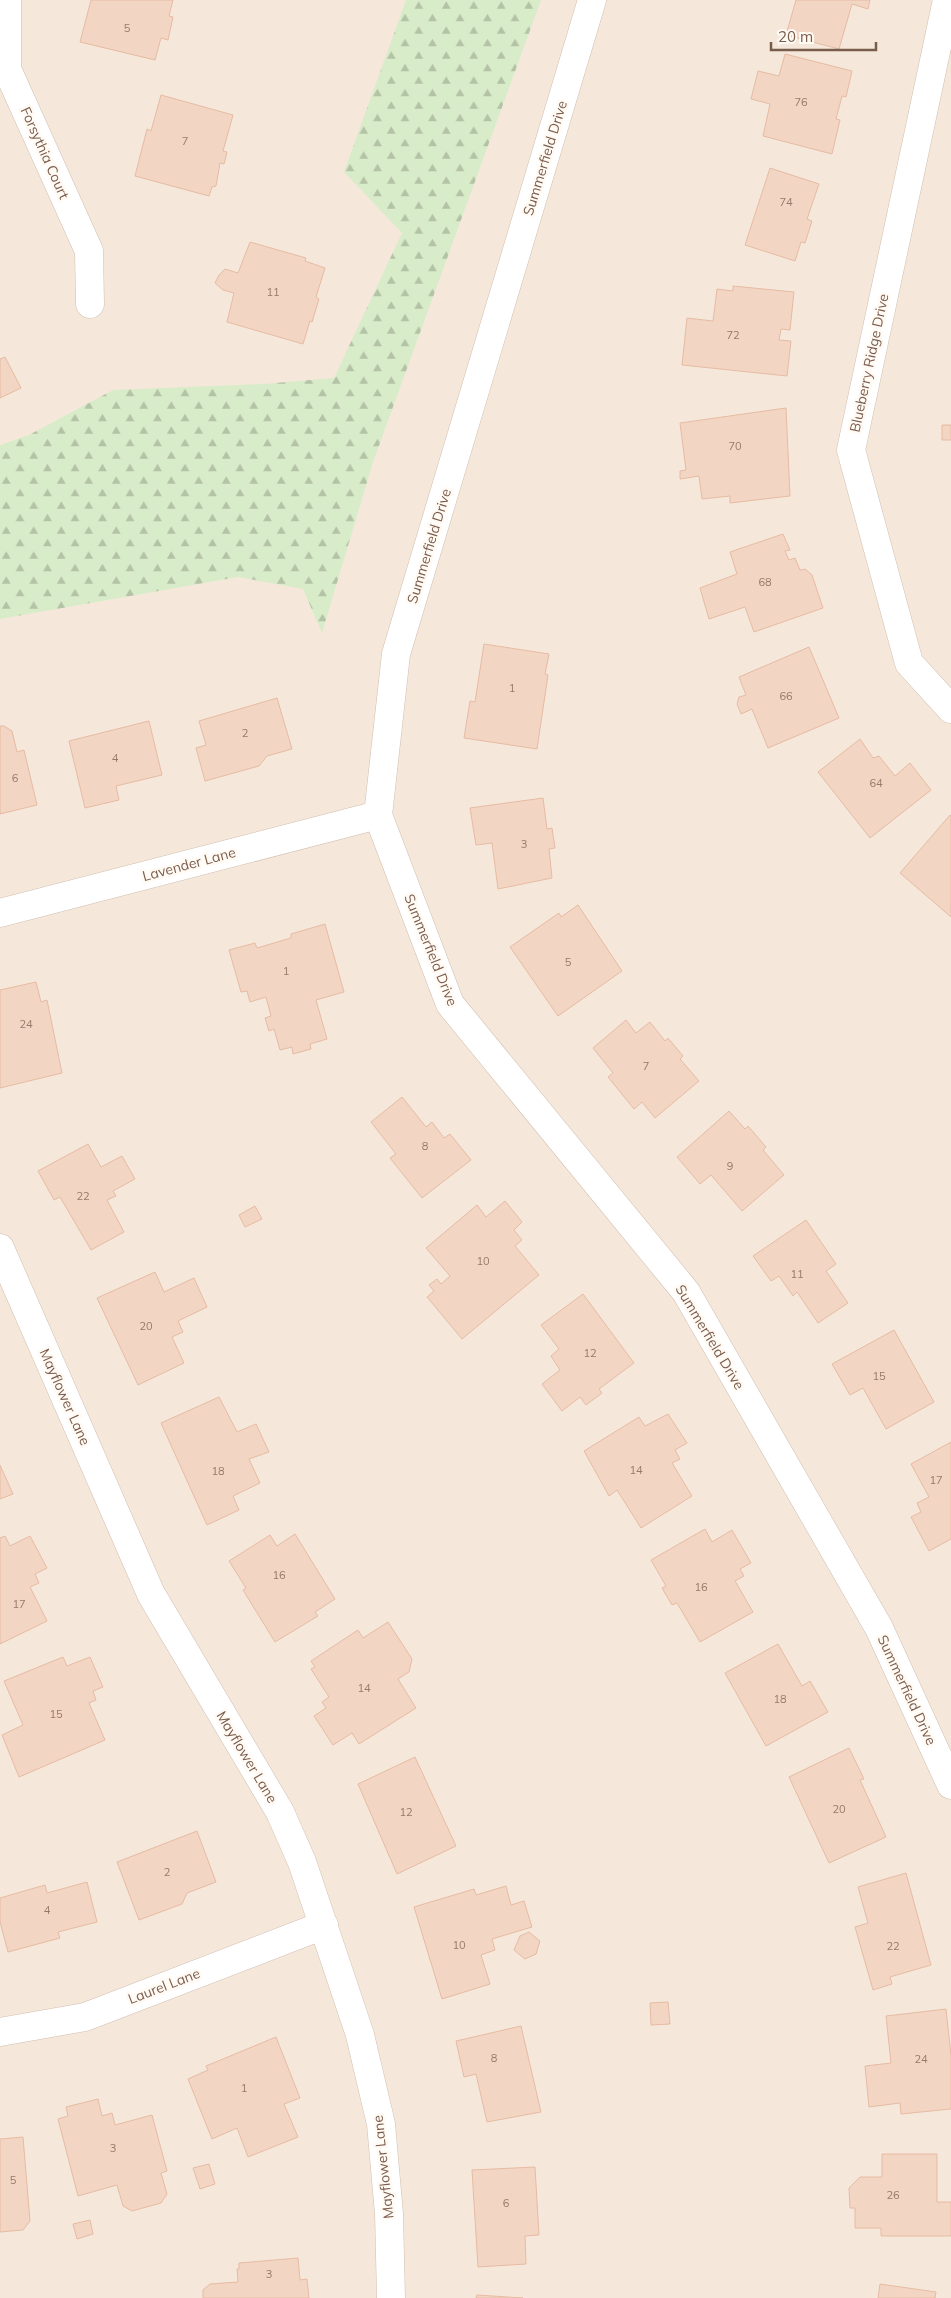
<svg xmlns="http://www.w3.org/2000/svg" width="951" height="2298" viewBox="0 0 951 2298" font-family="Mulish,sans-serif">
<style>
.residential{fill:#f5e8da}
.forest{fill:url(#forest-firs)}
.building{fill:#f3d5c3;stroke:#e6bba3}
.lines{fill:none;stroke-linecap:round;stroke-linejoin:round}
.minor-casing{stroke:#d1beb0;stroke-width:29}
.minor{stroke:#fff;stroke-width:28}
.labels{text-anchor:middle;stroke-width:5;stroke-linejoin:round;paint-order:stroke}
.number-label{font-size:11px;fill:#987a6a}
.street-label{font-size:14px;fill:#7a5c4d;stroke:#fffaf3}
</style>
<defs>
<pattern id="forest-firs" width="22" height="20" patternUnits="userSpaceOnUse" patternTransform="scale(1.25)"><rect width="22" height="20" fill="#d8ecc9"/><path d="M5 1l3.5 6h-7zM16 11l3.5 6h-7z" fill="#b4c2a5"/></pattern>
</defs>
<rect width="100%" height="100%" fill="#fdf6ec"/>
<path class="residential" d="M0 0H951V2298H0Z"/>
<path class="forest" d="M406 0H541L373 462 322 633 303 589 238 577 0 619V445L29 435 113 390 264 384 334 378 402 233 344 172Z"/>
<path class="building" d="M91 0H173L169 16 173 17 168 40 161 38 155 60 80 42Z
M796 0H870L868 9 852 4 839 49 786 35Z
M785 54 852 71 846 97 842 96 836 119 840 120 832 154 763 136 770 104 751 99 758 71 779 76Z
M161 95 233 115 223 151 227 152 224 164 220 163 216 186 212 187 209 196 135 176 147 129 151 131Z
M770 168 819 184 807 219 812 221 805 243 801 242 795 261 745 245Z
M250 242 306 258 305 261 325 268 316 297 319 299 312 322 310 321 303 344 227 322 234 293 223 290 215 283 219 275 225 269 238 273Z
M733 286 794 292 790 330 781 329 779 340 791 341 787 376 682 365 687 318 713 321 717 289 733 291Z
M5 357 21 388 0 398V359Z
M786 408 790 496 730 503V496L702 499 699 476 680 479V471L686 470 680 423Z
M942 425H951V440H942Z
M783 534 790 550 785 551 789 560 795 558 800 570 805 569 812 575 823 608 754 632 745 607 709 619 700 588 737 574 730 552Z
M484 644 549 654 545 674 548 675 537 749 464 738 470 701 475 702Z
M809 647 839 718 768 748 752 709 741 714 737 704 739 697 746 695 739 677Z
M277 698 292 749 267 756 259 766 205 781 196 748 206 745 199 721Z
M149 721 162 775 116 786 119 800 85 808 69 741Z
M0 726H4L12 731 17 752 24 750 37 805 0 814Z
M860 739 873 758 879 756 895 776 910 763 931 790 870 838 818 772Z
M543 798 547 829 552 828 555 848 549 849 552 878 498 889 492 843 476 845 470 808Z
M950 815 951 816V917L900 873Z
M578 905 622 971 558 1016 510 947 559 913 561 917Z
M325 924 344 992 316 1000 327 1039 310 1044 311 1049 293 1054 292 1047 280 1050 274 1029 269 1031 265 1018 271 1016 266 997 250 1002 247 991 241 992 229 950 255 943 257 948 291 938V934Z
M36 982 41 1002 47 1000 62 1073 0 1088V990Z
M626 1020 636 1033 650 1022 665 1041 668 1038 683 1056 680 1059 699 1081 655 1118 642 1102 634 1109 608 1077 613 1073 593 1048Z
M402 1097 426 1127 432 1122 444 1138 450 1134 471 1160 422 1198 390 1158 396 1154 371 1122Z
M729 1111 745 1129 748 1126 766 1147 763 1150 784 1175 742 1211 711 1175 700 1184 677 1157Z
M88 1144 101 1167 122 1156 135 1179 113 1191 116 1196 107 1200 124 1232 91 1250 60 1197 54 1200 38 1171Z
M505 1201 522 1222 514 1230 522 1240 515 1246 539 1275 462 1339 427 1297 434 1291 429 1285 437 1279 441 1284 450 1276 426 1248 477 1205 486 1217Z
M255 1206 262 1219 245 1227 239 1215Z
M806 1220 836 1264 826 1271 848 1303 818 1323 797 1292 793 1296 779 1276 771 1281 753 1256Z
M155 1272 164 1292 194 1278 207 1307 178 1321 183 1332 172 1337 184 1363 138 1385 97 1298Z
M583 1294 634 1363 599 1389 602 1393 586 1405 580 1397 562 1411 542 1384 560 1370 551 1356 559 1349 541 1325Z
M894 1330 934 1402 886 1429 863 1388 850 1395 832 1364Z
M219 1397 237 1432 256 1424 269 1452 249 1459 260 1483 233 1496 239 1510 207 1525 161 1423Z
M668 1414 687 1443 675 1450 680 1459 672 1463 692 1496 641 1528 617 1490 609 1496 584 1451 639 1417 645 1426Z
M951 1442V1539L929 1551 911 1517 921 1512 917 1503 929 1497 911 1464Z
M0 1465 13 1494 0 1499Z
M705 1529 712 1542 732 1530 751 1563 740 1569 744 1576 735 1581 753 1612 700 1642 677 1603 672 1605 662 1588 666 1586 651 1560Z
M295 1534 335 1599 315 1612 318 1616 275 1642 243 1590 246 1588 229 1561 270 1535 277 1546Z
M5 1536 10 1546 30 1536 47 1568 35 1574 39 1583 30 1587 47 1621 0 1644V1538Z
M388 1622 412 1659 409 1672 398 1679 416 1708 359 1744 352 1733 333 1745 314 1716 326 1708 322 1702 329 1697 311 1669 315 1667 311 1661 358 1630 363 1638Z
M778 1644 802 1686 810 1681 828 1712 766 1746 725 1673Z
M63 1657 67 1666 90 1657 103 1687 93 1691 96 1700 89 1703 105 1740 19 1777 2 1735 23 1725 4 1681Z
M849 1748 864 1779 860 1780 886 1837 829 1863 789 1777Z
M415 1757 456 1846 397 1874 358 1784Z
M197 1831 216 1882 187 1893 182 1904 139 1920 117 1862Z
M906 1873 931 1965 890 1977 892 1984 873 1990 855 1927 868 1923 858 1887Z
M87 1882 97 1922 58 1932 60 1938 8 1952 0 1922V1898L45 1885 47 1893Z
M506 1886 511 1905 524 1901 532 1927 492 1939 495 1950 481 1955 490 1984 442 1999 414 1907 474 1889 476 1895Z
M529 1932 540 1941 536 1954 525 1959 514 1950 520 1936Z
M668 2002 670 2024 651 2025 650 2003Z
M946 2009 951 2055V2109L901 2114 900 2103 869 2107 865 2066 891 2063 886 2016Z
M521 2026 541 2112 487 2122 476 2074 464 2077 456 2041Z
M276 2037 300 2098 284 2104 298 2137 248 2157 237 2128 212 2139 188 2079 208 2070 206 2066Z
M98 2099 102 2116 112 2113 115 2125 152 2115 167 2171 161 2173 167 2194 161 2203 132 2211 123 2206 117 2185 78 2196 58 2119 68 2116 66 2107Z
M23 2137 30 2221 23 2230 0 2232V2139Z
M882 2154H937V2202H951V2236H881V2228H855V2208H850L849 2188 860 2177H882Z
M209 2164 215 2184 200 2189 193 2168Z
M535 2167 539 2235 525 2236 526 2264 478 2267 472 2170Z
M90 2220 93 2234 77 2239 73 2224Z
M298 2258 300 2280 307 2279 309 2298H203V2290L210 2284 238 2282 237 2269H239V2263Z
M880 2284 936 2292 935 2298H878Z
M477 2295 523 2298H476Z"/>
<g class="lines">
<g class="minor-casing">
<path id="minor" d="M7 0V69L89 251 90 304
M592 0 396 654 378 815 450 1004 686 1292 879 1628 951 1785
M947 0 851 450 909 663 951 709
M0 913 378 815
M0 1248 151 1594 280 1812 302 1862 360 2035 381 2124 389 2214 391 2298
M0 2032 85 2017 324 1925"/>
</g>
<use href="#minor" class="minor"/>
</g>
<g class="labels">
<g class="number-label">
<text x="127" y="32">5</text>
<text x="801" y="106">76</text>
<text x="185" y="145">7</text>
<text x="786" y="206">74</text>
<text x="273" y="296">11</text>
<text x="733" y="339">72</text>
<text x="735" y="450">70</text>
<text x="765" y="586">68</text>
<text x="512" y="692">1</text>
<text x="786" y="700">66</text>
<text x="245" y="737">2</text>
<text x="115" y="762">4</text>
<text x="15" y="782">6</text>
<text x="876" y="787">64</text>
<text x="524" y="848">3</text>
<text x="568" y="966">5</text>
<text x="286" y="975">1</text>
<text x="26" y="1028">24</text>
<text x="646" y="1070">7</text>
<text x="425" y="1150">8</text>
<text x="730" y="1170">9</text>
<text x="83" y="1200">22</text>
<text x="483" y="1265">10</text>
<text x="797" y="1278">11</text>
<text x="146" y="1330">20</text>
<text x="590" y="1357">12</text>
<text x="879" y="1380">15</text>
<text x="636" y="1474">14</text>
<text x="218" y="1475">18</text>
<text x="936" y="1484">17</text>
<text x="279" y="1579">16</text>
<text x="701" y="1591">16</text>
<text x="19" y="1608">17</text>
<text x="364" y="1692">14</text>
<text x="780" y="1703">18</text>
<text x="56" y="1718">15</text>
<text x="839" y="1813">20</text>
<text x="406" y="1816">12</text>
<text x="167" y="1876">2</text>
<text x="47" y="1914">4</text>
<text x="459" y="1949">10</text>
<text x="893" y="1950">22</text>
<text x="494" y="2062">8</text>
<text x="921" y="2063">24</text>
<text x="244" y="2092">1</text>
<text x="113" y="2152">3</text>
<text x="13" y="2184">5</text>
<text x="893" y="2199">26</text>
<text x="506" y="2207">6</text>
<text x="269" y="2278">3</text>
</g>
<g class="street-label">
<text transform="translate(45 153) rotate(66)" y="5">Forsythia Court</text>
<text transform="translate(545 158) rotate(-73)" y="5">Summerfield Drive</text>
<text transform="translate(869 363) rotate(-78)" y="5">Blueberry Ridge Drive</text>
<text transform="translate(429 546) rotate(-73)" y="5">Summerfield Drive</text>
<text transform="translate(189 864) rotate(-15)" y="5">Lavender Lane</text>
<text transform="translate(431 950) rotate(68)" y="5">Summerfield Drive</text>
<text transform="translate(710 1337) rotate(59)" y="5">Summerfield Drive</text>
<text transform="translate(65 1397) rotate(66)" y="5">Mayflower Lane</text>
<text transform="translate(907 1690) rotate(65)" y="5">Summerfield Drive</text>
<text transform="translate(247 1757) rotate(59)" y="5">Mayflower Lane</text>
<text transform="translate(164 1986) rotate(-21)" y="5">Laurel Lane</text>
<text transform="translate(383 2167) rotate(-96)" y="5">Mayflower Lane</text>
</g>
</g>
<path d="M771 42v8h105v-8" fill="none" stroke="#7a5c4d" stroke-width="2.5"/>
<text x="778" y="42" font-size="15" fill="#7a5c4d" stroke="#fffaf3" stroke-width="4" paint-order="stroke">20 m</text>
</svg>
